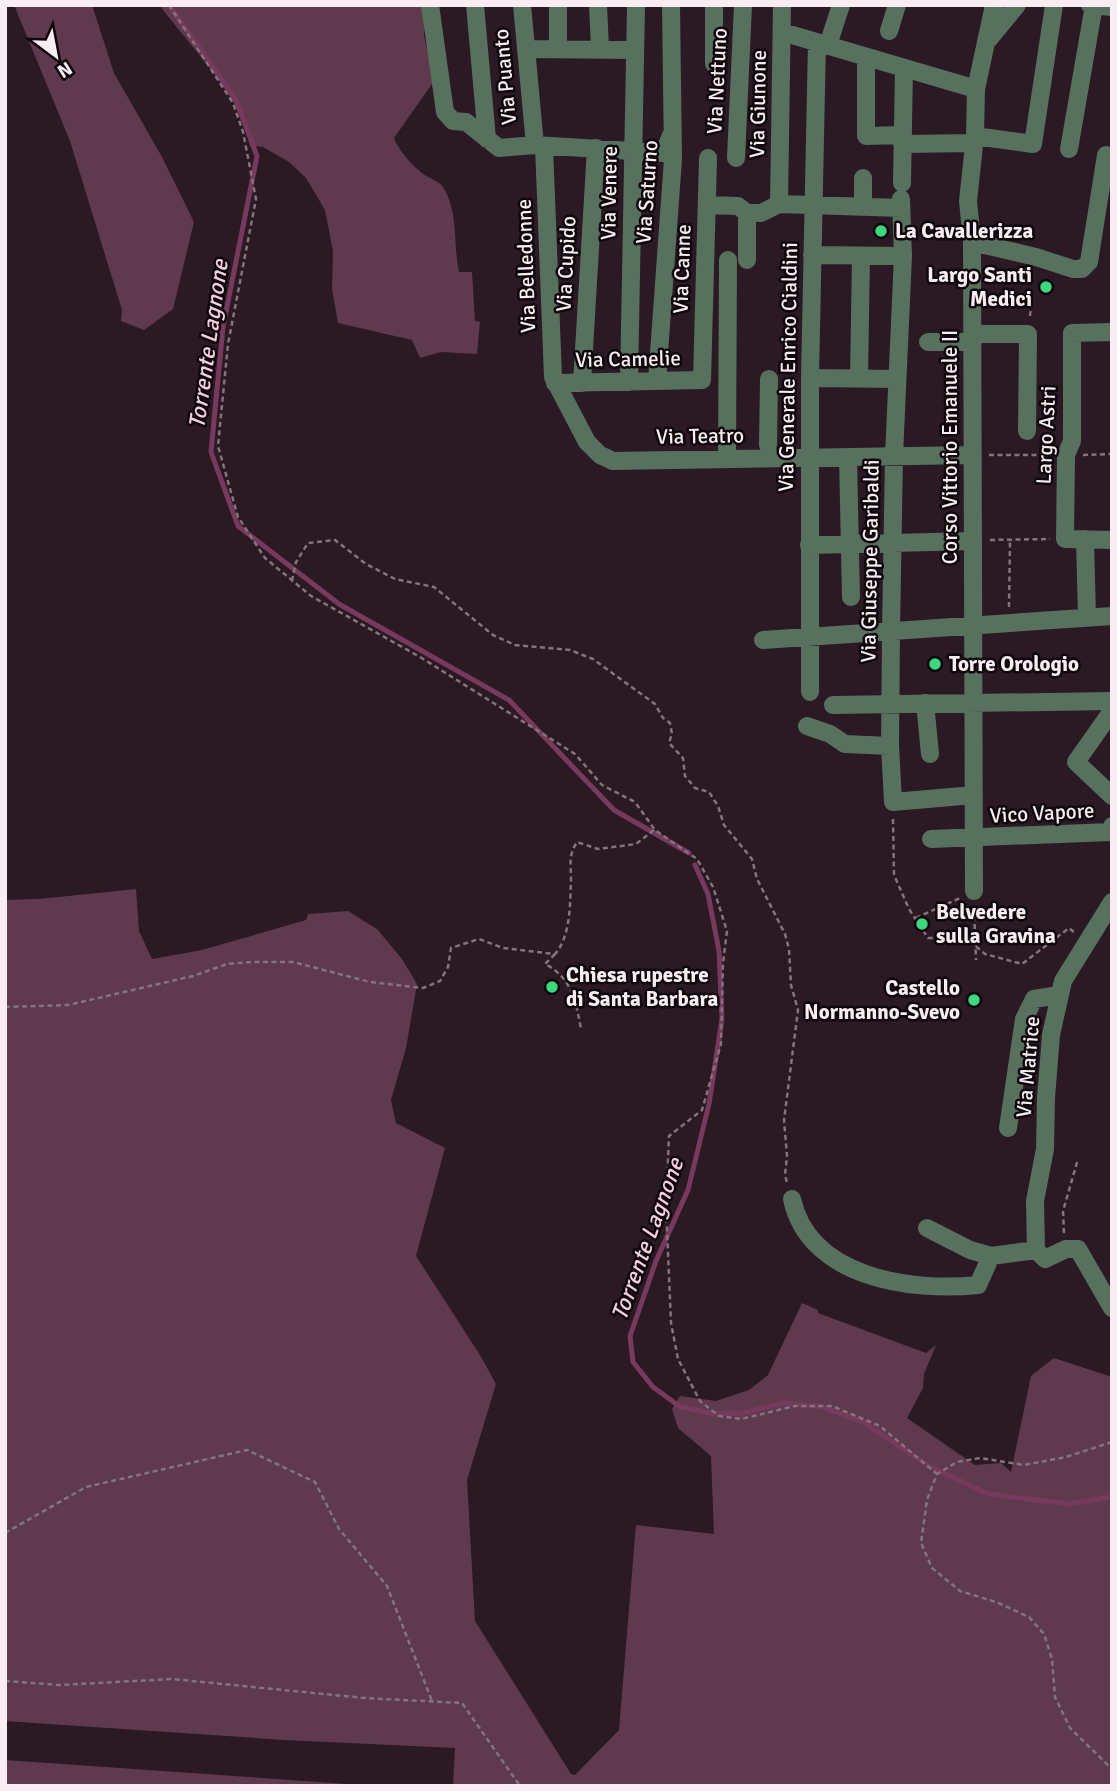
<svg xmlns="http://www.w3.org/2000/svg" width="1117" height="1791" viewBox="0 0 1117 1791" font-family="Signika,sans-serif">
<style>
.green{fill:#5f3a4e}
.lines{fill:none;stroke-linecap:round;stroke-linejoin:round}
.stream{stroke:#773a5c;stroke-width:5}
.path{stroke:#84747c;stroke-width:2.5;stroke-dasharray:5 3.5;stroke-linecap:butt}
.minor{stroke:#57715e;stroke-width:18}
.poi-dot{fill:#3dd77e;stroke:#0e070b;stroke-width:2.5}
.labels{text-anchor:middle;stroke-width:5;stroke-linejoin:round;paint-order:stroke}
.street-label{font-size:21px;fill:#f9ecf2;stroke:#0e070b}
.poi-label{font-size:21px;font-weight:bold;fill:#f9ecf2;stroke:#0e070b;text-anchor:start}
.water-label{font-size:23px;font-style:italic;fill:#f5cee1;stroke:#0e070b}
</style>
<rect width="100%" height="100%" fill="#2b1923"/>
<path class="green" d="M14 5H92L114 73 162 157 194 222 173 309 144 330 121 321 122 310 70 141Z
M159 5H425L424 36 434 81 394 138C399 151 414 168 425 175 431 179 440 182 443 187 459 213 453 244 459 272H472L475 321 480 322 477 354 441 352 420 358 412 340 338 323 332 289 333 251 325 210 306 178 289 162 263 147 250 146C249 140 249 131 246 125 227 84 187 41 159 5Z
M136 889 139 931 152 959 202 950 306 920 308 914 348 911 377 929 402 959 417 984 406 1048 391 1100 396 1123 445 1148 416 1256 480 1355 496 1384 467 1480 475 1621 571 1774 575 1775 619 1730 636 1525 714 1534 711 1456 678 1428 672 1409 680 1396 716 1401 749 1390 768 1375 802 1303 818 1310V1313L926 1353 936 1345 924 1374 923 1388 907 1418 975 1465 1001 1463 1011 1472 1031 1376 1054 1358 1112 1377V1786H453L455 1748 284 1740 5 1721V900L39 899Z
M5 1760 376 1786H5Z"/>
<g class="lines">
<path class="stream" d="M169 5 236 100 257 156 223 327 211 452 238 526 339 604 509 700 614 810 689 853
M695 865 708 894 719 951 722 1019 709 1104 688 1190 656 1261 630 1336 633 1362 653 1387 679 1406 713 1414 743 1413 784 1403 822 1407 863 1422 929 1466 988 1494 1069 1504 1112 1497"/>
<path class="path" d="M169 5 233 103 243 132 256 199 228 344 218 446 238 517 265 558 311 596 420 657 575 754 602 785 635 802 655 830 697 859 713 887 727 931 723 963 721 1044 702 1110 669 1136 666 1206 671 1323 678 1359 700 1401 719 1416 741 1419 795 1406H832L880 1426 937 1474
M1030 316 1031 306
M989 455H1048
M1083 455 1112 454
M990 540 1050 539
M292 581 296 562 308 543 335 540 366 564 395 579 434 587 493 635 515 645 570 650 593 659 655 704 663 718 670 723 672 734 669 743 683 758 685 776 695 788 709 792 718 806 724 825 752 859 757 879 785 934 789 949 791 985 798 1010 784 1120 787 1156 785 1175 787 1183
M1009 607 1010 540
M893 819 894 875 909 909 928 938 967 939 985 954 1022 964 1069 928 1075 933
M974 907 976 960
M916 918 960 898
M555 954 545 964C571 977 576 1001 581 1029
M5 1007 68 1005 193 976 227 964 251 962H293L370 982 423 988 440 981 448 967 451 948 479 939 503 948 555 954C571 936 570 903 571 879 571 864 568 856 577 842L598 849 636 844 654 830
M1064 1233 1063 1211 1078 1159
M1112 1442 1066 1457 1024 1465 980 1458 957 1462 937 1474 927 1500 921 1543 932 1568 960 1591 996 1602 1029 1617 1044 1634 1052 1659 1055 1697 1070 1728 1112 1769
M5 1533 86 1487 247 1450 315 1482 339 1529 387 1586 432 1701
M5 1681 60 1685 172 1679 364 1698 462 1703 520 1786"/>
<path class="minor" d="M430 5 445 112 453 121 466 122 499 148 535 145 664 153 671 135
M475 5 487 139
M522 5 535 145
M558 5V48
M598 5 600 49
M714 5V64
M1090 5 1112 7
M889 31 897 5
M782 32 976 89
M989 39 1017 5
M828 45 841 5
M526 49 635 50
M866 57V136L903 135
M975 136 1033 144 1054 5
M902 144 974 143
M544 146 553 377 587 442 600 455 613 461 971 455
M1069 149 1094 5
M736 158 743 5
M863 178V207
M902 183 904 68
M901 199 903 256 894 456 891 632 890 746 893 802 974 795
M779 204 782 5
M707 205 738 206 747 213H761L779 204 901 208
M747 213V260
M972 242 1036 257 1073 269H1082L1089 262 1106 155
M812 255 903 256
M1112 332 1072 333V441L1066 455 1065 539 1112 540
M973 334H1028L1027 431
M928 342H973
M810 378 897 379
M859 379 861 256
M657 381 673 159 671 5
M629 382 636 5
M555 383 702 380 708 158
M582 383 596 148
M768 445 769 379
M848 457 851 597
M727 458 728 260
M1085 539 1087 618
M809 545 973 541
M763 640 1112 616
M810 692V378L817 42
M925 703 930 754
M833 705 1112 701
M1112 711 1076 762 1112 796
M807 726 830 734 845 744 890 746
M931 839 1111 832 1112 826
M974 891 972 242 968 201 975 136 976 89 994 5
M1008 1128 1024 1019 1034 999 1059 995
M792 1199C809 1278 911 1292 978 1285L991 1256
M927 1228 970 1250 991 1256 1036 1250
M1036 1250 1035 1201 1045 1149 1046 1098 1051 1035 1063 981 1112 902
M1036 1250 1045 1259 1066 1249H1078L1112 1308"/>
</g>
<g class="poi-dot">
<circle cx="881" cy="231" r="7"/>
<circle cx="1046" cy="287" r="7"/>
<circle cx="935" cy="664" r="7"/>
<circle cx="922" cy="924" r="7"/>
<circle cx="552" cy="987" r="7"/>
<circle cx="974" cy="1000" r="7"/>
</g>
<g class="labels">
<g class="street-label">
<text transform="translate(505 77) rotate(-95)" y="7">Via Puanto</text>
<text transform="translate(717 81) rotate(-87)" y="7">Via Nettuno</text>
<text transform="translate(758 104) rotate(-89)" y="7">Via Giunone</text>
<text transform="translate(647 192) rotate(-86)" y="7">Via Saturno</text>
<text transform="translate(609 193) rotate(-89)" y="7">Via Venere</text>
<text transform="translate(566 264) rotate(-87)" y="7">Via Cupido</text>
<text transform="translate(526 266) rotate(-92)" y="7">Via Belledonne</text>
<text transform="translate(682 269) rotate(-88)" y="7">Via Canne</text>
<text transform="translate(628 359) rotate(-1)" y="7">Via Camelie</text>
<text transform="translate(788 367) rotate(-89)" y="7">Via Generale Enrico Cialdini</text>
<text transform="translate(1046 435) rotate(-87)" y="7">Largo Astri</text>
<text transform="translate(700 436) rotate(-1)" y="7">Via Teatro</text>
<text transform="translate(950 447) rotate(-90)" y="7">Corso Vittorio Emanuele II</text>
<text transform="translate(870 561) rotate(-89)" y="7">Via Giuseppe Garibaldi</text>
<text transform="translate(1042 813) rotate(-3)" y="7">Vico Vapore</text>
<text transform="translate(1028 1067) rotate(-85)" y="7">Via Matrice</text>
</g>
<g class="poi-label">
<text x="895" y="238">La Cavallerizza</text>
<text x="1032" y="282" text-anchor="end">Largo Santi<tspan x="1032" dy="24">Medici</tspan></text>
<text x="949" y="671">Torre Orologio</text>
<text x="936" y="919">Belvedere<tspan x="936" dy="24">sulla Gravina</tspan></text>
<text x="566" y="982">Chiesa rupestre<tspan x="566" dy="24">di Santa Barbara</tspan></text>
<text x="960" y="995" text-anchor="end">Castello<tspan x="960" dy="24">Normanno-Svevo</tspan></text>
</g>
<g class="water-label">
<text transform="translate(208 344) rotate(-82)" y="8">Torrente Lagnone</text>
<text transform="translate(647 1239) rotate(-70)" y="8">Torrente Lagnone</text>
</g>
</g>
<rect width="1117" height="1791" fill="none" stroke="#f9ecf2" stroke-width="14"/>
<g transform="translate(56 56) rotate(148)" stroke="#0e070b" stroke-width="5" paint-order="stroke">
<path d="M0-5L12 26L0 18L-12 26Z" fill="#f9ecf2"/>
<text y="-10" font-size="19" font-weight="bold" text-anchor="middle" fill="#f9ecf2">N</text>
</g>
</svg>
